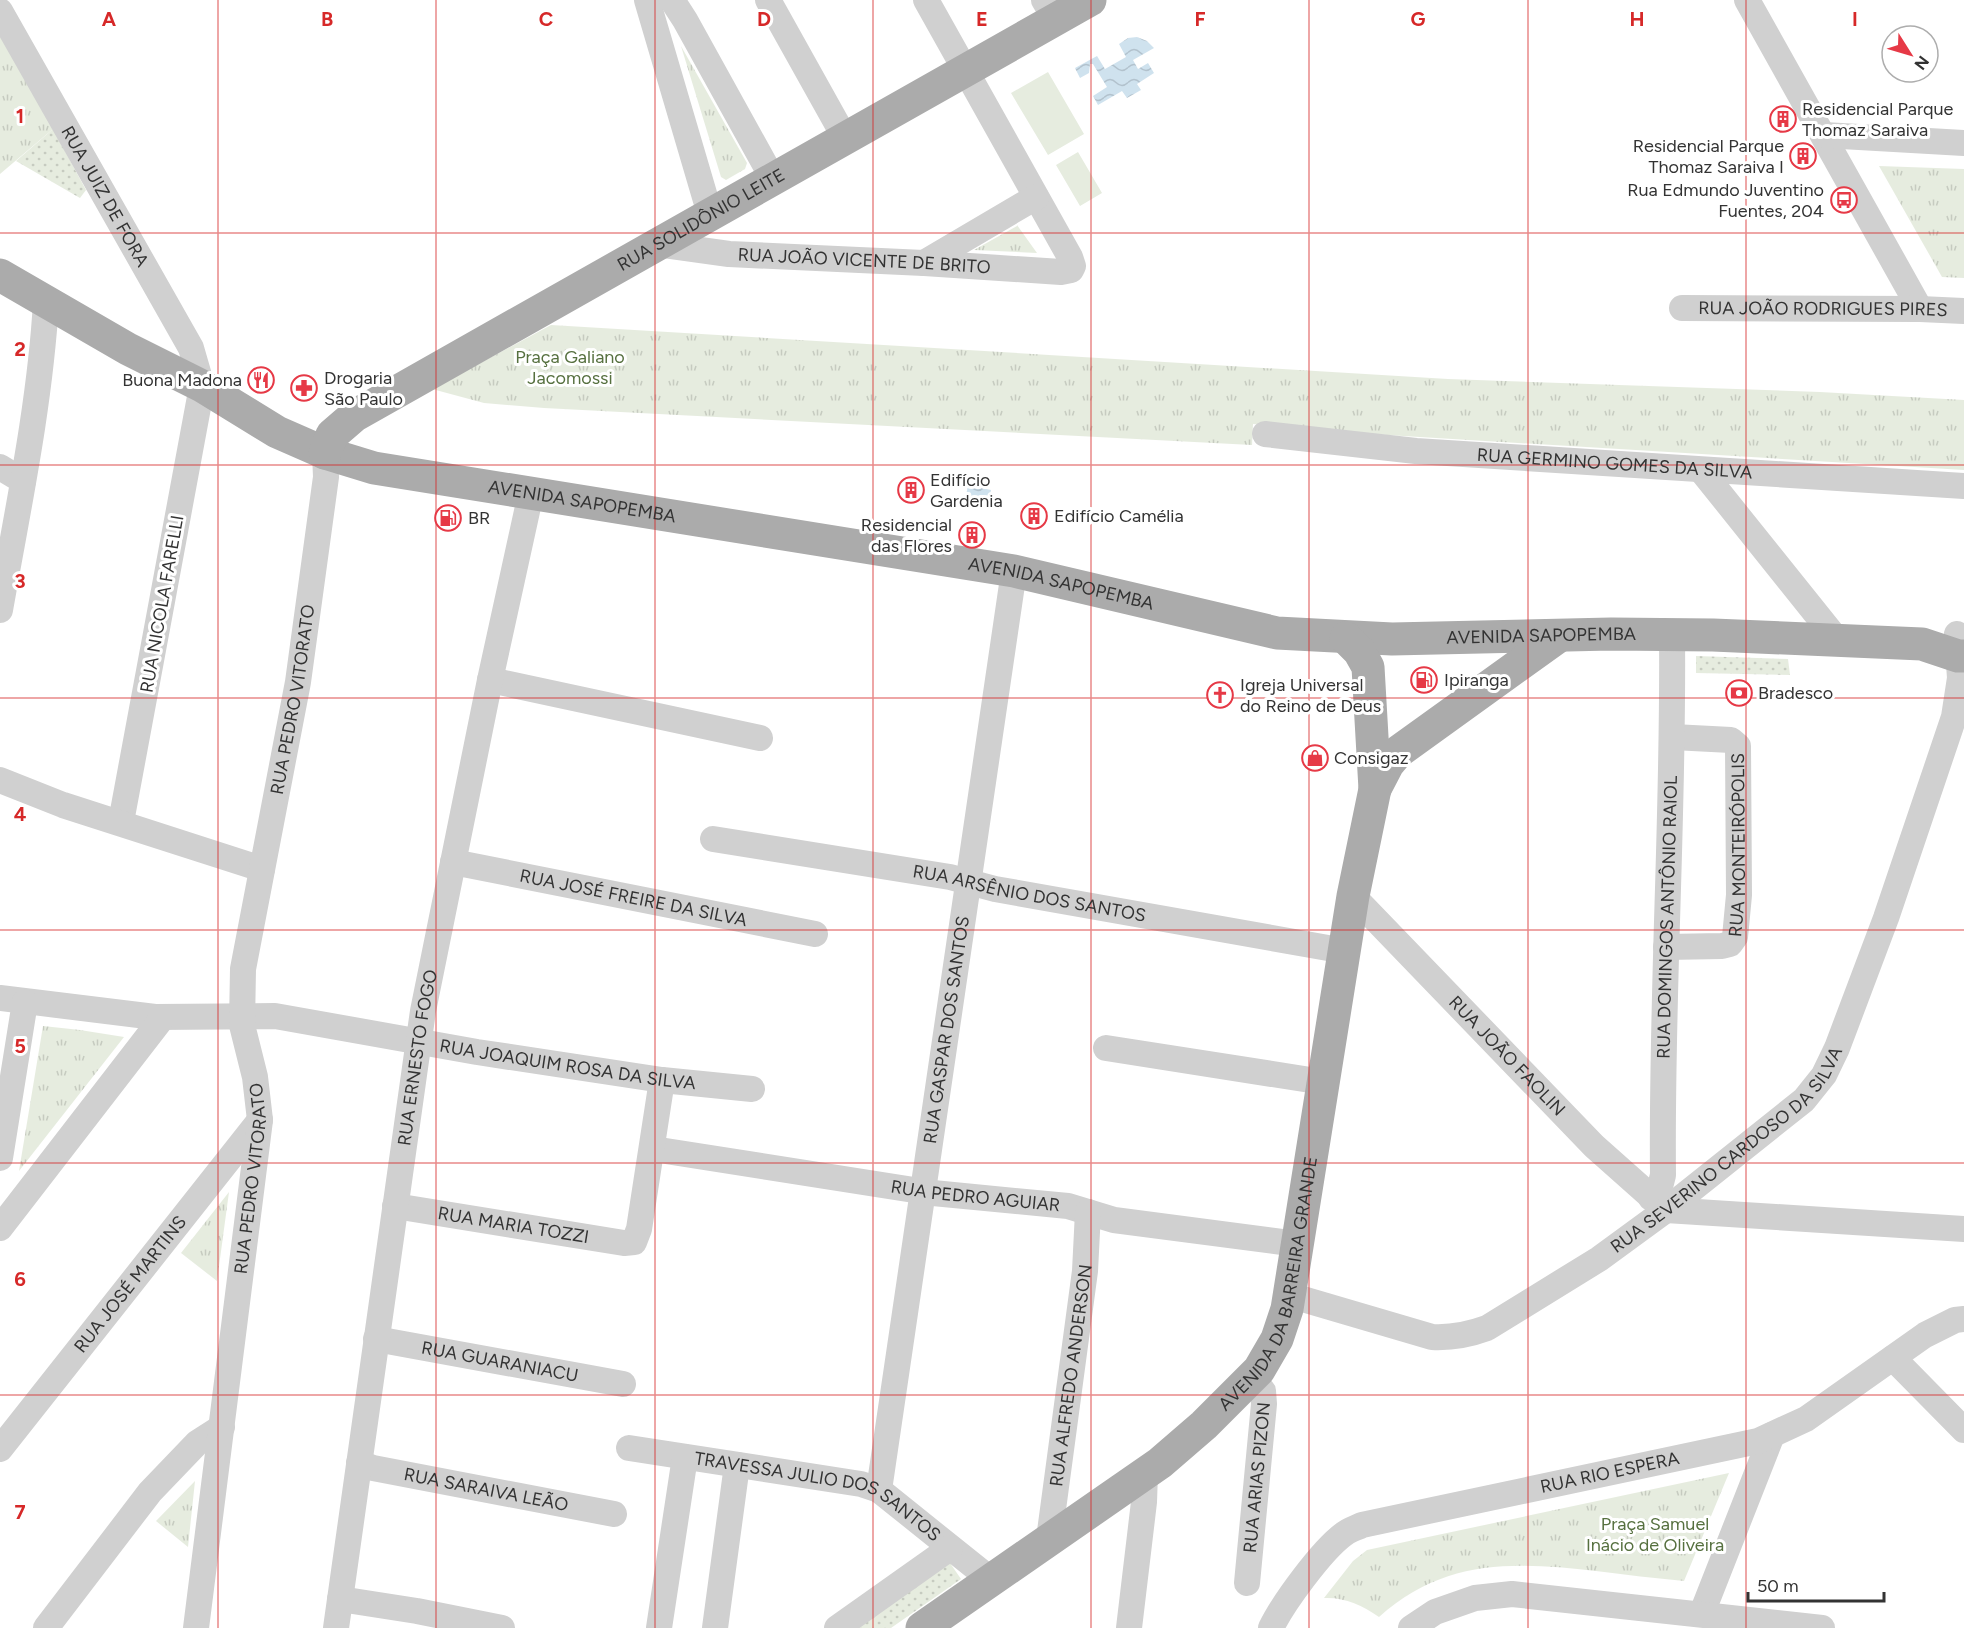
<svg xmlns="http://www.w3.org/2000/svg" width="1964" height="1628" viewBox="0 0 1964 1628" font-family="Figtree,sans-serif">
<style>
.grass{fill:url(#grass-tufts)}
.garden{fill:url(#garden-dots)}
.pitch{fill:#e6ecdf}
.water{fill:url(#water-waves)}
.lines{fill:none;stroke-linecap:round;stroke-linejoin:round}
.minor{stroke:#d0d0d0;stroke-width:26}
.major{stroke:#ababab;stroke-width:33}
.grid{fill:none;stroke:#d62828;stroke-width:1.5;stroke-opacity:0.55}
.labels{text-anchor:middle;stroke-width:6;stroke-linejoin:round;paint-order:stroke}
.poi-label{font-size:18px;fill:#333;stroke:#fff;text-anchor:start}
.street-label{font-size:18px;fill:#333;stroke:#fff}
.park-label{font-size:18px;fill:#56703f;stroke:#fff}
.grid-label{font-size:20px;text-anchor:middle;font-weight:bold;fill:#d62828;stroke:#fff;stroke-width:6;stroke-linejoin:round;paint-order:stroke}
</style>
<defs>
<pattern id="grass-tufts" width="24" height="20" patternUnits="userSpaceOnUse" patternTransform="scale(1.5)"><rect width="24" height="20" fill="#e6ecdf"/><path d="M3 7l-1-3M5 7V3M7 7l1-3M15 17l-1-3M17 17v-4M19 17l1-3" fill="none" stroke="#c6cbc0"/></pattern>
<pattern id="garden-dots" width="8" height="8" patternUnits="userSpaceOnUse" patternTransform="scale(1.5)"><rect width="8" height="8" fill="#e6ecdf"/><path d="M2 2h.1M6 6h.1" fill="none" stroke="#c6cbc0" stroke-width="1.8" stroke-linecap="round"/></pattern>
<pattern id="water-waves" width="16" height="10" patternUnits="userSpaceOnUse" patternTransform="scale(1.5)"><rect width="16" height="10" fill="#cfe2ee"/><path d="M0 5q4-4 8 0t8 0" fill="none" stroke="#b2c2cd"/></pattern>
</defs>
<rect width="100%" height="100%" fill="#fff"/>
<path class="grass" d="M0 35 53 129 0 174Z
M681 46 747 163 745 169 726 180 721 177Z
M1879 166 1964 169V278L1942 277Z
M1017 225 1037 253 974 250 1017 226Z
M551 325 1448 379 1820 392 1964 400V470L1387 435 1253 424 1252 445 544 408 484 403 432 389Z
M43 1026 80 1030 124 1037 19 1171Z
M229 1192 217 1281 181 1253Z
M1729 1473 1684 1581C1655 1578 1626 1575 1596 1571 1514 1562 1445 1558 1379 1617 1362 1605 1344 1597 1324 1598L1353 1561 1367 1550Z
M195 1481 188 1547 156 1521Z"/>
<path class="garden" d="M53 129 86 190 80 198 16 161Z
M1696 656 1788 659 1790 675 1696 673Z
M950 1563 961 1579 891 1628H858Z"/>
<path class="pitch" d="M1048 72 1084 134 1048 155 1011 93Z
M1078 152 1102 193 1080 206 1056 165Z"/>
<path class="water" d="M1137 37 1147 41 1154 48 1133 60 1138 69 1148 63 1154 73 1137 84 1141 90 1127 98 1122 91 1098 105 1093 96 1107 87 1093 64H1090L1089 73 1080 78 1075 68 1097 56 1105 69 1126 57 1119 44 1128 38Z
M968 485 991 490 988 505 965 501Z"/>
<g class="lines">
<g class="minor">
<path d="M647 0 710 214"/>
<path d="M672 0 685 20 773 179"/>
<path d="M768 0 845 138"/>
<path d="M1044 0 1056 20"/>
<path d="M1747 0 1920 309"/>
<path id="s1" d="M0 11 191 348 202 386 121 822"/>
<path d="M1824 135 1964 143"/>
<path id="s2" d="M657 244 729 254 924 263 1061 272 1071 270 1073 266 1070 257 926 0"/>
<path d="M924 263 1036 197"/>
<path id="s3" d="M1682 308 1920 309 1964 311"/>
<path id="s4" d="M1265 434 1416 451 1964 486"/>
<path d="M0 467 23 481"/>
<path d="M1701 470 1838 641"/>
<path d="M0 610C18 508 40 405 46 302"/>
<path d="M490 680 760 738"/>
<path d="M0 780 63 805 262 869"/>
<path id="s5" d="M713 839 950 877 995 889 1345 951"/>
<path id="s6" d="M453 862 815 934"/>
<path id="s7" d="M1353 896 1594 1146 1666 1210 1964 1229"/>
<path id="s8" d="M1666 947 1722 946 1730 944 1735 937 1739 895 1738 746 1731 740 1673 737"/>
<path id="s9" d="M0 998 155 1017 275 1016 477 1052 662 1080 752 1089"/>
<path d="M1106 1048 1323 1082"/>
<path id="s10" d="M653 1149 933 1193 1068 1206 1114 1220 1297 1244"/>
<path d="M0 1158 25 1002"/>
<path id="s11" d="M1651 1198 1661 1183 1663 1175C1661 995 1674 815 1672 635"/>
<path id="s12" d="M395 1206 624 1243 634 1242 639 1229 662 1080"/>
<path d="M0 1228 163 1017"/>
<path id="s13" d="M1289 1295 1432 1337C1452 1338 1468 1335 1487 1328L1599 1259 1666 1210 1804 1100 1824 1075 1837 1048 1886 918 1954 717 1960 678 1957 634"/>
<path id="s14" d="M376 1339 623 1384"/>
<path d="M1893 1358 1964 1430"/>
<path id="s15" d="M629 1448 861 1484 879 1490 990 1579"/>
<path id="s16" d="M0 1449 260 1120"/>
<path id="s17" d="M359 1463 373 1468 614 1514"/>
<path id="s18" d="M879 1490 1014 571"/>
<path id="s19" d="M1049 1539 1085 1271 1088 1212"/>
<path id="s20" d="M1247 1583 1264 1404 1263 1391 1250 1378"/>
<path d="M340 1599 417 1611 502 1628"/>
<path d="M1702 1613 1772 1435"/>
<path d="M46 1628 150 1492 197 1443 222 1427"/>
<path id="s21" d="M196 1628 260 1120 255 1077 242 1025 243 969 298 682 326 477 325 453"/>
<path id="s22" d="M336 1628 423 1011 490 680 531 493"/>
<path d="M659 1628 685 1457"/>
<path d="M715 1628 737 1465"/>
<path d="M837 1628 950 1548"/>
<path d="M1129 1628 1144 1502 1145 1473"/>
<path id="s23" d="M1271 1628C1283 1603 1322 1550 1344 1534 1349 1530 1356 1528 1362 1525L1758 1441 1806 1419 1925 1335 1955 1320 1964 1319"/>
<path d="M1411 1628 1435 1612 1475 1598 1512 1594 1822 1628"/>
</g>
<g class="major">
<path id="s24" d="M0 275 128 349 202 386 277 432 325 453 374 468 1014 571 1277 633 1392 639 1611 634 1713 635 1922 644 1958 656H1964"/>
<path id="s25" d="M325 453 332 435 354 416 1090 0"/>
<path d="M1375 789 1388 764 1398 752 1559 636"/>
<path id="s26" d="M922 1628 1160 1463 1204 1425 1259 1370 1277 1339 1287 1309 1353 896 1375 789 1368 667 1359 651 1346 638"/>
</g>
</g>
<path class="grid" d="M218 0V1628M436 0V1628M655 0V1628M873 0V1628M1091 0V1628M1309 0V1628M1528 0V1628M1746 0V1628M0 233H1964M0 465H1964M0 698H1964M0 930H1964M0 1163H1964M0 1395H1964"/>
<defs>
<g id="building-ring" transform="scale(1.35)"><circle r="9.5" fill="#fff" stroke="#e63946" stroke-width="1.5"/><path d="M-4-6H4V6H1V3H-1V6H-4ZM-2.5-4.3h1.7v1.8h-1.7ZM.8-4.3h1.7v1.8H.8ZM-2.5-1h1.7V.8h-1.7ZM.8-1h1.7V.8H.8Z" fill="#e63946"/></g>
<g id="bus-ring" transform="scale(1.35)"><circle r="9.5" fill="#fff" stroke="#e63946" stroke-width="1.5"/><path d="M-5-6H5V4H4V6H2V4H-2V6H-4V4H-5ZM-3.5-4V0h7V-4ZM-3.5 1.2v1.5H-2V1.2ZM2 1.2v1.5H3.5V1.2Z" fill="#e63946"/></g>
<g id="restaurant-ring" transform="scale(1.35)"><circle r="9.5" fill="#fff" stroke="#e63946" stroke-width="1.5"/><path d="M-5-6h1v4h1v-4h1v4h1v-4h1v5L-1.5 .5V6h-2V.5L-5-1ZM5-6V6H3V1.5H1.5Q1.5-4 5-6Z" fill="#e63946"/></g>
<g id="pharmacy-ring" transform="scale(1.35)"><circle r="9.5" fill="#fff" stroke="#e63946" stroke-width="1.5"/><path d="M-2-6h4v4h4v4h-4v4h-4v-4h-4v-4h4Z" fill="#e63946"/></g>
<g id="fuel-ring" transform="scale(1.35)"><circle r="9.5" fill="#fff" stroke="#e63946" stroke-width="1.5"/><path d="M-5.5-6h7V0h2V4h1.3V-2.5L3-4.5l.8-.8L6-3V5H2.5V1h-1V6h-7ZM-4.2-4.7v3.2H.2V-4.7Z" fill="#e63946"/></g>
<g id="bank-ring" transform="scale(1.35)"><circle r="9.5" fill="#fff" stroke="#e63946" stroke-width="1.5"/><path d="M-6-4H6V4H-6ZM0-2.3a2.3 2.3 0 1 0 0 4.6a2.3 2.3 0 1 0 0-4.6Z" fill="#e63946"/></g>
<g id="church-ring" transform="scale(1.35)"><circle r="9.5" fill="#fff" stroke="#e63946" stroke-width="1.5"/><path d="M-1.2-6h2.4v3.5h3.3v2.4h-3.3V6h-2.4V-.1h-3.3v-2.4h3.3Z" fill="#e63946"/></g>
<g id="shop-ring" transform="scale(1.35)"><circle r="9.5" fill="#fff" stroke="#e63946" stroke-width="1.5"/><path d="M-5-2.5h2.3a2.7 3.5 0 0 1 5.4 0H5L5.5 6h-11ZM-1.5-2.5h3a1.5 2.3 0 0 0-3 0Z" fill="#e63946"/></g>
</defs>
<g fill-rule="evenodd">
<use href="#building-ring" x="1783" y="119"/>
<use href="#building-ring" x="1803" y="156"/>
<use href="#bus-ring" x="1844" y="200"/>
<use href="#restaurant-ring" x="261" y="380"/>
<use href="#pharmacy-ring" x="304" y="388"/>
<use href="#building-ring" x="911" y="490"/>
<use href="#building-ring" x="1034" y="516"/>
<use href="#fuel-ring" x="448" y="518"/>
<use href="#building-ring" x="972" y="535"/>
<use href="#fuel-ring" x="1424" y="680"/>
<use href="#bank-ring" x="1739" y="693"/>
<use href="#church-ring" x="1220" y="695"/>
<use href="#shop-ring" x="1315" y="758"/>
</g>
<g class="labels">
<g class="poi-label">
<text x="1802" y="115">Residencial Parque<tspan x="1802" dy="21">Thomaz Saraiva</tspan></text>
<text x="1784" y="152" text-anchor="end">Residencial Parque<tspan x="1784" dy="21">Thomaz Saraiva I</tspan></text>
<text x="1824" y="196" text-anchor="end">Rua Edmundo Juventino<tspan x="1824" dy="21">Fuentes, 204</tspan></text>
<text x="324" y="384">Drogaria<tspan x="324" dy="21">São Paulo</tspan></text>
<text x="242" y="386" text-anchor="end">Buona Madona</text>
<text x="930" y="486">Edifício<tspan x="930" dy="21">Gardenia</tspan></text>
<text x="1054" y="522">Edifício Camélia</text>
<text x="468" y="524">BR</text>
<text x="952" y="531" text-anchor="end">Residencial<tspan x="952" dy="21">das Flores</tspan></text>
<text x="1444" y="686">Ipiranga</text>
<text x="1240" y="691">Igreja Universal<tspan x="1240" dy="21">do Reino de Deus</tspan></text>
<text x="1758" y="699">Bradesco</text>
<text x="1334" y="764">Consigaz</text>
</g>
<g class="street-label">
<text dy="6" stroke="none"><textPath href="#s1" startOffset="213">RUA JUIZ DE FORA</textPath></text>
<text dy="6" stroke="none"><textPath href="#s25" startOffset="447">RUA SOLIDÔNIO LEITE</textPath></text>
<text dy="6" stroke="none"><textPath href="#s2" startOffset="208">RUA JOÃO VICENTE DE BRITO</textPath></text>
<text dy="6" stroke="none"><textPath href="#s3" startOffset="141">RUA JOÃO RODRIGUES PIRES</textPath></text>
<text dy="6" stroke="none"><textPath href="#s4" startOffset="351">RUA GERMINO GOMES DA SILVA</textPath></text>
<text dy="6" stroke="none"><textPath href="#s24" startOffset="633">AVENIDA SAPOPEMBA</textPath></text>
<text dy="6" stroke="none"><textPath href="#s24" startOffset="1119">AVENIDA SAPOPEMBA</textPath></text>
<text transform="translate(162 604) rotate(-80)" y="6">RUA NICOLA FARELLI</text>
<text dy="6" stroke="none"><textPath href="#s24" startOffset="1605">AVENIDA SAPOPEMBA</textPath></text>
<text dy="6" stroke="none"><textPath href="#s21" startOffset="939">RUA PEDRO VITORATO</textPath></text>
<text dy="6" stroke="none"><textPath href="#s8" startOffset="165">RUA MONTEIRÓPOLIS</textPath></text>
<text dy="6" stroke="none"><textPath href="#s5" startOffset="321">RUA ARSÊNIO DOS SANTOS</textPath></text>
<text dy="6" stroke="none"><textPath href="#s6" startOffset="184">RUA JOSÉ FREIRE DA SILVA</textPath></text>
<text dy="6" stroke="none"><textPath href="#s11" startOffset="284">RUA DOMINGOS ANTÔNIO RAIOL</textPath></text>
<text dy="6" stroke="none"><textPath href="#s18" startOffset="465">RUA GASPAR DOS SANTOS</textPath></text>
<text dy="6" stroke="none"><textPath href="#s7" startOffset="222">RUA JOÃO FAOLIN</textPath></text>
<text dy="6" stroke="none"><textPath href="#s22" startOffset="576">RUA ERNESTO FOGO</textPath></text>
<text dy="6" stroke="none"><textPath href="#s9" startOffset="573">RUA JOAQUIM ROSA DA SILVA</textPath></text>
<text dy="6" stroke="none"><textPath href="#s13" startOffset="506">RUA SEVERINO CARDOSO DA SILVA</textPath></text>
<text dy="6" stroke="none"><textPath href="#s21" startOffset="453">RUA PEDRO VITORATO</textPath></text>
<text dy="6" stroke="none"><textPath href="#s10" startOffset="326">RUA PEDRO AGUIAR</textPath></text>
<text dy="6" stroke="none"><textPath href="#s12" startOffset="120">RUA MARIA TOZZI</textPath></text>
<text dy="6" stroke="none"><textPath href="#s26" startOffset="510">AVENIDA DA BARREIRA GRANDE</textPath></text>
<text dy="6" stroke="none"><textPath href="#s16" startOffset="210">RUA JOSÉ MARTINS</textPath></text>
<text dy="6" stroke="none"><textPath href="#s14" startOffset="126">RUA GUARANIACU</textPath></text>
<text dy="6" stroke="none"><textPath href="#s19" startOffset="165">RUA ALFREDO ANDERSON</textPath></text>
<text dy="6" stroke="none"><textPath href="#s23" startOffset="393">RUA RIO ESPERA</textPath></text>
<text dy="6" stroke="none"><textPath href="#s20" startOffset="106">RUA ARIAS PIZON</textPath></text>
<text dy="6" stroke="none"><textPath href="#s17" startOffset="130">RUA SARAIVA LEÃO</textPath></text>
<text dy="6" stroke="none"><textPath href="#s15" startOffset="198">TRAVESSA JULIO DOS SANTOS</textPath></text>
</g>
<g class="park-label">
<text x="570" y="363">Praça Galiano<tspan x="570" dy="21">Jacomossi</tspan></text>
<text x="1655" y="1530">Praça Samuel<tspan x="1655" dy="21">Inácio de Oliveira</tspan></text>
</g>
</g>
<g class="grid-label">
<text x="109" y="26">A</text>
<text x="327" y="26">B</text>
<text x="546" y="26">C</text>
<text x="764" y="26">D</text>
<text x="982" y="26">E</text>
<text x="1200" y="26">F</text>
<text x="1418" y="26">G</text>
<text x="1637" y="26">H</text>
<text x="1855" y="26">I</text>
<text x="20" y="123">1</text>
<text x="20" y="356">2</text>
<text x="20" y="588">3</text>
<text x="20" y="821">4</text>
<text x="20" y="1053">5</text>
<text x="20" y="1286">6</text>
<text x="20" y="1519">7</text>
</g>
<g transform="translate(1910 54) rotate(127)"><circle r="28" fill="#ffffff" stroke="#adadad" stroke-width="1.5"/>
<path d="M0-4.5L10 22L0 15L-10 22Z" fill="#e63946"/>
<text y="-9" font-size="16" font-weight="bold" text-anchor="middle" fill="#333333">N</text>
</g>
<path d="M1748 1592v9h136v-9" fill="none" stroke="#333333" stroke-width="3"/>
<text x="1757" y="1592" font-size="18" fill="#333333" stroke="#ffffff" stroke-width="4.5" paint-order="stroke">50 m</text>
</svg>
